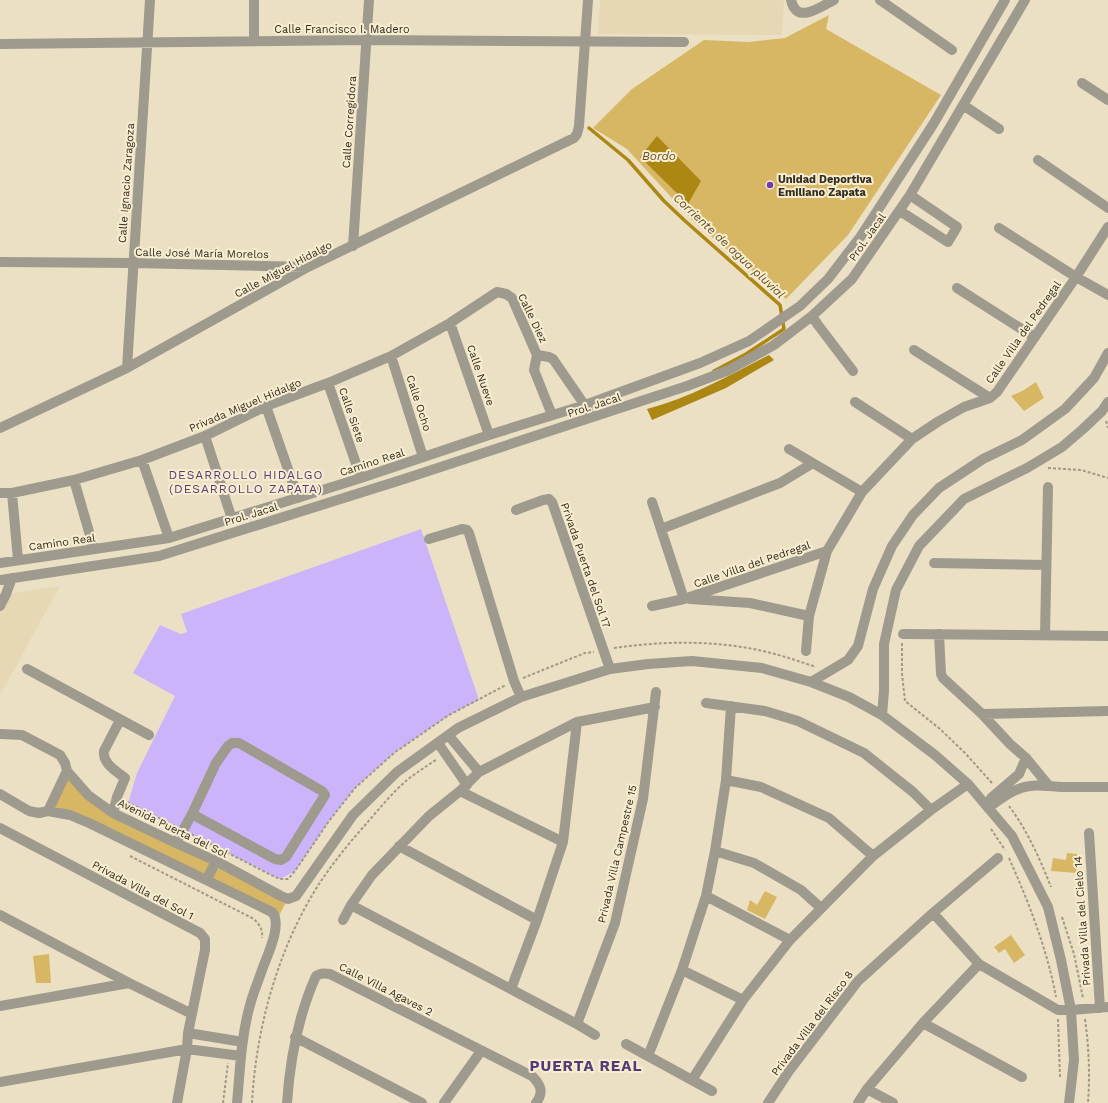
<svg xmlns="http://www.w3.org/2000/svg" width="1108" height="1103" viewBox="0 0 1108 1103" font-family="'Work Sans',sans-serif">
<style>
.built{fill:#e6d8b4}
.green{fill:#d7b664}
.water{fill:#ac8714}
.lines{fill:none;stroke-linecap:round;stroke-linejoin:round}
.stream{stroke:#ac8714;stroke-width:3.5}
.building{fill:#ccb4fa}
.path{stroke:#a29984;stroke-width:2;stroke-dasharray:3 2;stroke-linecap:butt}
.minor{stroke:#9f9a8e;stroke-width:10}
.poi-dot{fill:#703cb2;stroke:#f9edd0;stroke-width:1.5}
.labels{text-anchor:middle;stroke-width:4;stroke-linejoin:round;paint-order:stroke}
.street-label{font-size:11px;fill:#312d22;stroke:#f9edd0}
.poi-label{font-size:11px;font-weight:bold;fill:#312d22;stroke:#f9edd0;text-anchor:start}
.water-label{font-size:12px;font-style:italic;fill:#635329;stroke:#f9edd0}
.neighbourhood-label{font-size:12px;letter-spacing:1px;fill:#533b78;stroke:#f9edd0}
.district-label{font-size:15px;font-weight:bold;letter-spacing:1px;fill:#533b78;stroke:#f9edd0}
</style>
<rect width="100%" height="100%" fill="#ece0c4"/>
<path class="built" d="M600 0H784L782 35 598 34Z
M60 586 0 695V595Z"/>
<path class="green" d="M829 15 826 29 941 95 848 235 786 299 693 221 627 149 593 128 632 89 704 40 749 42 785 38Z
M1036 382 1044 398 1024 411 1011 396 1024 390Z
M67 771 88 795 288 899 276 921 206 879 89 823 48 811Z
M1067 853 1077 854V873L1051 871 1053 858 1066 860Z
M765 891 777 897 765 919 747 910 750 900 757 905Z
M1011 935 1025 955 1014 963 1005 949 999 953 994 947Z
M49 954 51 983H36L33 956Z"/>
<path class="water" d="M657 136 701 181 688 204 640 157Z
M769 355 774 360 726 388 652 420 647 409C690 398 730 375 769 355Z"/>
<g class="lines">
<path class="stream" d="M589 128 628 160 664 201 684 220 780 305 784 329 746 354 714 371"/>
</g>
<path class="building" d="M421 529 479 700 449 715 394 753 355 788 329 821 295 871 280 879 128 803 137 773 175 696 133 673 160 625 181 634 187 632 181 614Z"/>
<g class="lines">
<path class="path" d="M1106 421 1108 428
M1048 468 1081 470 1108 478
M902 643V674L905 701 940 729 965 753 992 783
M614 648C663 641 714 640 763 651 781 655 798 661 816 667
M523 678 585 653 594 652
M127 802 175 826
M1009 806C1027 830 1040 859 1051 887
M991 829 1005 850
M191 834 271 875 280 879H288L295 871 329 821 355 788 394 753 449 715 506 685
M130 856 254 919C260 925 263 930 262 938
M1009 858C1029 903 1047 949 1056 997
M1062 917 1074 954 1083 998
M1058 1019 1060 1077
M1085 1019C1089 1048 1090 1074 1088 1103
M223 1103 228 1063
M252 1103C256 1028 278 948 319 884 333 863 349 843 366 824 378 810 393 792 407 780 417 772 427 766 437 759"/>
<path class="minor" d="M791 0C797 25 820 7 834 0
M880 0 952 50
M254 41V0
M0 44 366 40 684 42
M1082 83 1108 100
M963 105 999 129
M1038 160 1108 208
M900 211 948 242 957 227 910 195
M999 228 1076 277 1108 295
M353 246 369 0
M0 262 133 263 308 267
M957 288 1034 337
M812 316 818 325 853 371
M450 323 489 435
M914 350 990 398
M537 355 549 357 553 359 588 410
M391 356 423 457
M127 368 150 0
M328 383 361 478
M855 402 912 439
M266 406 298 498
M0 428 127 368 308 267 574 138 577 134 579 126 588 0
M205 436 232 519
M789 449 862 492
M142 460 169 538
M74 480 94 549
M0 493H12L74 480 142 460 205 436 266 406 328 383 391 356 450 323 497 292 506 294 512 298 537 355 534 370 552 415
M12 493 18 560
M652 502 684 599
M516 510 543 500 549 499 552 502 610 669
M661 529 780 483 813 463
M429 539 462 529 467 530 469 533 514 681 521 697
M0 563 169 538 361 478 489 435 585 405 700 363 749 341 800 306 828 279 861 236 934 123 1005 0
M934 563 1046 565
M0 580 159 556 401 480 687 386 729 370 774 345 812 316 852 279 910 195 1025 0
M690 599 750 603 809 616
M0 606 6 594 12 578
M652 606 684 599 827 551
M903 634 1108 636
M939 634 941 674 943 678 982 714 1010 744 1026 758 1049 786 1061 787H1108
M1045 635 1048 487
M806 651 809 616 827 551 862 492 912 439 939 421 964 407 990 398 997 392 1076 277 1108 227
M27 669 149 735
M811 682 848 660 858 646 873 589 892 546 913 515 939 488 983 459 1022 440 1065 409 1094 378 1108 353
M706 703 765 711 798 721 864 753 913 792 931 810
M982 714 1108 711
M882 715 884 691V644L896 590 919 546 964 499 1027 468 1062 447 1083 429 1102 411 1108 402
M0 734 22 735 60 755 65 763 67 771 88 795 113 813 176 843 216 861 281 896 288 899 296 896 353 815 397 772 458 728 521 697 610 669 648 664 692 661 762 668 811 682 849 697 882 715 935 755 968 784 1012 836 1048 907 1061 960 1071 1010 1074 1060 1069 1103
M449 736 479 772
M438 743 467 785
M726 780 761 787 829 818 873 856
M460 791 563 842
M0 794 29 811 39 813 48 811 70 815 89 823 272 912C283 924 267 956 262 970 258 982 253 993 250 1005 241 1037 240 1071 237 1103
M991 798 1019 774 1026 758
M988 808C1000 799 1014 788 1030 786 1036 785 1043 786 1049 786
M48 811 67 771
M113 813 117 797 125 778C116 771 102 763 104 751L120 720
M0 828 200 933 205 939V950L188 1033 187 1049 177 1103
M1089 833 1100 1008
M176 843 192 814 216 763 228 746 232 743H239L322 791 325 795 286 857 281 860 275 859 192 814
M399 846 537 920
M715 851 754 863 801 890 821 908
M207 879 216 861
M706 896 790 940
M351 905 577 1024 595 1035
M933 913 979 964 1058 1010H1071L1108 1007
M0 915 129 983 192 1014
M343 920 351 905 372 875 429 816 460 791 479 772 577 722 655 707
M682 970 743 1000
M511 989 537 920 563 842 577 722
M0 1006 129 983
M923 1023 1022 1077
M577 1024 615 923 643 799 656 692
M188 1033 243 1042
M295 1037 422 1103
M626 1044 712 1091
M648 1056 682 970 706 896 715 851 726 780 731 706
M692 1080 743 1000 790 940 873 856 931 810 968 784
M0 1082 187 1049 241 1056
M867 1089 893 1103
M287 1103C290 1059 298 1016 316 976 321 973 324 973 330 974L532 1076C541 1085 544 1092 536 1103
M444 1103 481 1051
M768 1103 789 1071 858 981 933 913 998 858
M858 1103 867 1089 923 1023 979 964"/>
</g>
<circle class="poi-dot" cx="770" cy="185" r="4"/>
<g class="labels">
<g class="street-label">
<text x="342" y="33">Calle Francisco I. Madero</text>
<text transform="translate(349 122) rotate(-86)" y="4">Calle Corregidora</text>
<text transform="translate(126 183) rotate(-86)" y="4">Calle Ignacio Zaragoza</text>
<text transform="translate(867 237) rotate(-55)" y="4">Prol. Jacal</text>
<text transform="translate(202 253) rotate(1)" y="4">Calle José María Morelos</text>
<text transform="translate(283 269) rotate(-28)" y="4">Calle Miguel Hidalgo</text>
<text transform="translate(533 318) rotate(64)" y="4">Calle Diez</text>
<text transform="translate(1023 332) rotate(-55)" y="4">Calle Villa del Pedregal</text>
<text transform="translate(481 375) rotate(71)" y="4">Calle Nueve</text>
<text transform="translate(419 403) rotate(72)" y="4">Calle Ocho</text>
<text transform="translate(245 405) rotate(-23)" y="4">Privada Miguel Hidalgo</text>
<text transform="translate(594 405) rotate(-18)" y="4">Prol. Jacal</text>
<text transform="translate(352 415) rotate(71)" y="4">Calle Siete</text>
<text transform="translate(372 462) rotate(-18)" y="4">Camino Real</text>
<text transform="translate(251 514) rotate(-17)" y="4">Prol. Jacal</text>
<text transform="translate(62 542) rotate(-8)" y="4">Camino Real</text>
<text transform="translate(752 564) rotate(-19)" y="4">Calle Villa del Pedregal</text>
<text transform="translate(586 565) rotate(71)" y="4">Privada Puerta del Sol 17</text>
<text transform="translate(173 828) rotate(26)" y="4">Avenida Puerta del Sol</text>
<text transform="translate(617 854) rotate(-77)" y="4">Privada Villa Campestre 15</text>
<text transform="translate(143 890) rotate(28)" y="4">Privada Villa del Sol 1</text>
<text transform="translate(1082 921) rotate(-94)" y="4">Privada Villa del Cielo 14</text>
<text transform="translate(386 989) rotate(27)" y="4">Calle Villa Agaves 2</text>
<text transform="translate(812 1023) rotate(-53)" y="4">Privada Villa del Risco 8</text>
</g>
<g class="poi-label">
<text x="778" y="183">Unidad Deportiva<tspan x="778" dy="13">Emiliano Zapata</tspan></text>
</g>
<g class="water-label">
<text x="659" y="160">Bordo</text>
<text transform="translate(729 246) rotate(43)" y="4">Corriente de agua pluvial</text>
</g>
<g class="neighbourhood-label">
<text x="246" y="479">DESARROLLO HIDALGO<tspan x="246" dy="14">(DESARROLLO ZAPATA)</tspan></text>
</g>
<g class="district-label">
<text x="586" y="1071">PUERTA REAL</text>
</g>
</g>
</svg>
